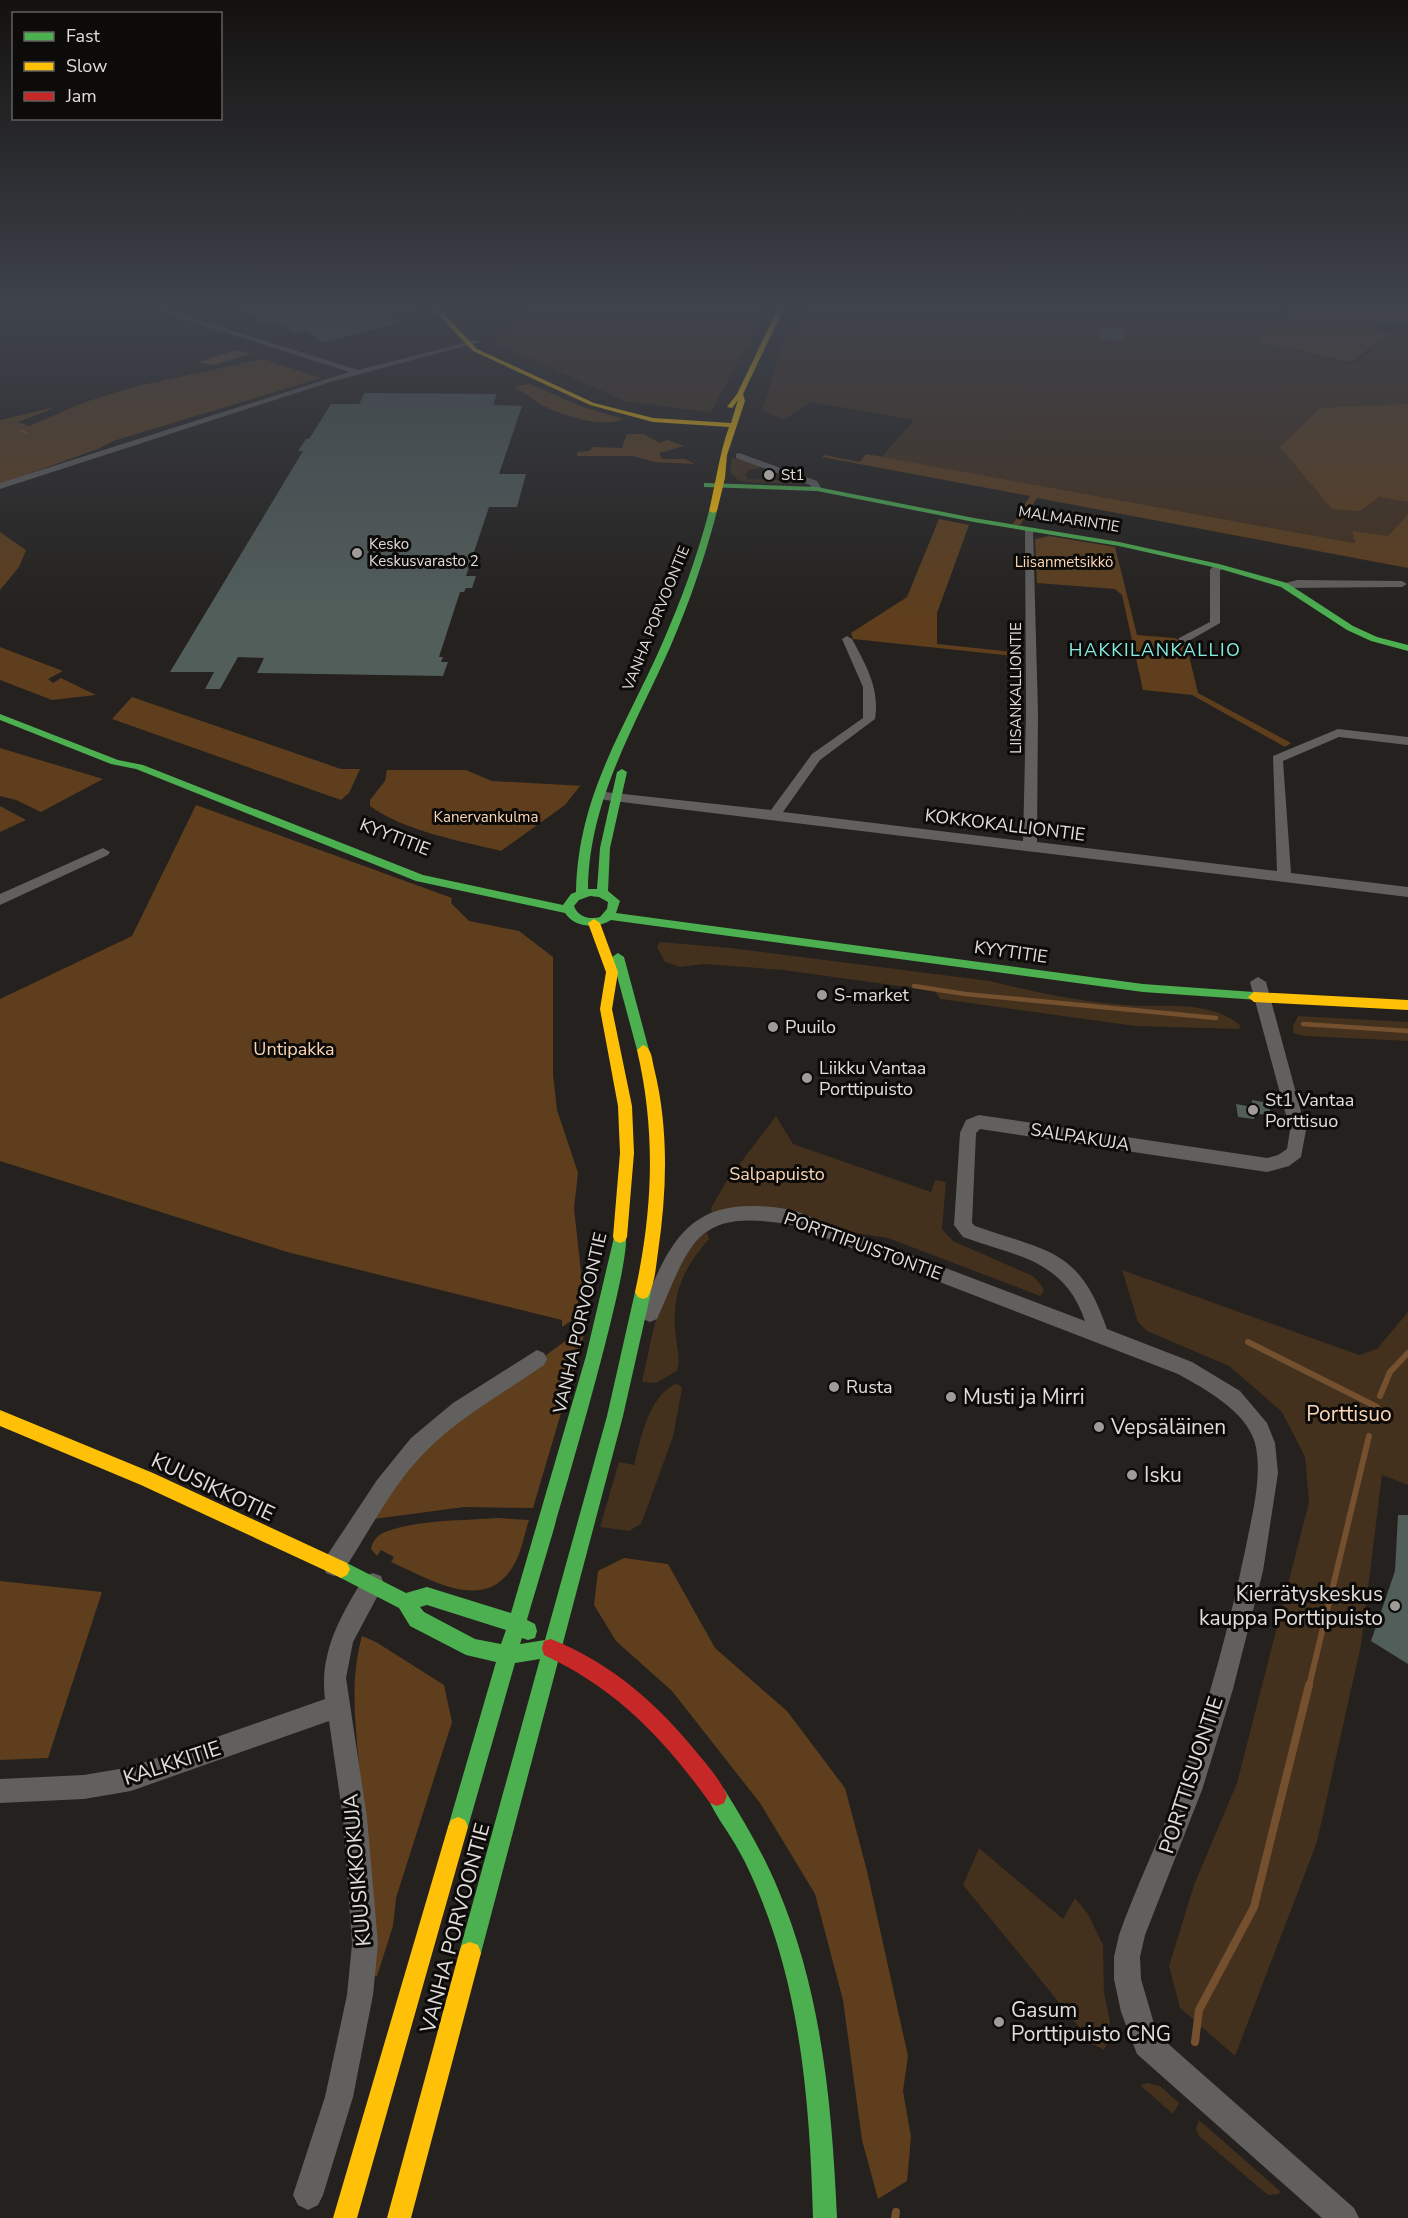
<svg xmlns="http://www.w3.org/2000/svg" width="1408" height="2218" viewBox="0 0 1408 2218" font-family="'Nunito Sans',sans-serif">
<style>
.green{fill:#43301d}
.forest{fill:#5e3e1c}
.water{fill:#74502e}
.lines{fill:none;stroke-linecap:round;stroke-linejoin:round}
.stream-far3{stroke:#74502e;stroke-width:2}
.stream-far2{stroke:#74502e;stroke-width:4.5}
.stream-far1{stroke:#74502e;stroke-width:6}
.stream{stroke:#74502e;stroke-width:8}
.building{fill:#515e5a}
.street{fill:#62605e;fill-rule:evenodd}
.fast{fill:#4caf50;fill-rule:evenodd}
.slow{fill:#ffc107;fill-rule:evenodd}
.jam{fill:#c62828;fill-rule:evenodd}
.poi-dot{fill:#9e9b98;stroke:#0d0b09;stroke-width:2}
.labels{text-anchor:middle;stroke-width:6;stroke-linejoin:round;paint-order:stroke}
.far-poi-label{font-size:15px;fill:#e0ddda;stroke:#0d0b09;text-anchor:start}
.far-street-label{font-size:15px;fill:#e0ddda;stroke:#0d0b09}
.far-park-label{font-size:15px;fill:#fcd6b4;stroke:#0d0b09}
.far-quarter-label{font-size:18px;letter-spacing:1.5px;fill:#84eee2;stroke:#0d0b09}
.street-label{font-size:18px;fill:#e0ddda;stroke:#0d0b09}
.poi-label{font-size:18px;fill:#e0ddda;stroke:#0d0b09;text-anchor:start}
.park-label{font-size:18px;fill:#fcd6b4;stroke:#0d0b09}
.near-poi-label{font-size:21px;fill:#e0ddda;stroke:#0d0b09;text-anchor:start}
.near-park-label{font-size:21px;fill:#fcd6b4;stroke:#0d0b09}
.near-street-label{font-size:21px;fill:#e0ddda;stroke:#0d0b09}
</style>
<rect width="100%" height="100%" fill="#24211e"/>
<path class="green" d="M534 306H767L755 313 760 321 712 410 707 412 625 401 493 342Z
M813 306H1292L1256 342 1354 364 1392 331 1408 334V416L1360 511 1378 497 1408 502V514L1388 536 1352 532 1356 543 882 457 914 420 812 402 783 420 762 410 787 330 801 331Z
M732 458 756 463 760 468 749 470 745 475 748 479 788 481 795 479 803 484 746 482 738 480 730 472Z
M660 942 731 948 990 981C1034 992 1081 1002 1126 1005 1164 1008 1210 999 1241 1026L1239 1029 1135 1026 940 999 935 991 783 970 704 964 680 967 665 962 657 947Z
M1298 1016 1408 1022V1041L1305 1036 1293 1033V1026Z
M776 1116 793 1144 931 1192 935 1180 946 1182 942 1229 953 1241 1033 1276 1042 1286 1044 1292 1040 1296 888 1238 836 1230 777 1209 754 1206 712 1215 711 1208 726 1182Z
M707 1232 709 1239C681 1271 671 1296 676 1338 677 1349 681 1360 677 1371L656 1383 642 1382C654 1331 661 1264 707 1232Z
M1122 1270 1359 1355 1377 1349 1408 1312V1485L1382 1475 1361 1645 1317 1842 1235 2056 1180 2008 1169 1966 1194 1885 1237 1783 1309 1502 1305 1457 1282 1412 1229 1366 1147 1331 1138 1322Z
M675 1384 680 1385 682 1389 673 1437 641 1524 629 1531 600 1527 619 1462 634 1465C641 1438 648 1398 675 1384Z
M979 1848 1063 1919 1075 1898 1088 1914 1103 1945 1104 1992 1110 2021 1109 2040 1104 2050 1093 2044 963 1885Z
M1147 2083 1160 2086 1179 2103 1173 2114 1140 2085Z
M1199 2120 1280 2191 1279 2194 1269 2195 1263 2191 1199 2136 1196 2129Z"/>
<path class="forest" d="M1294 306H1408V322H1372L1366 325 1390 333 1351 362 1257 342Z
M263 359 321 378 113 441 98 449 0 484V420L59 406 18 422 29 426 85 402 137 386Z
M530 384 583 407 623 419C604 429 560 415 542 405 532 399 524 392 514 387Z
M1408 404V502L1379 497 1360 511 1332 509 1280 447 1320 408Z
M627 434H643L660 443 667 440 684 446 659 453 662 459H685L695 464 654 462 633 456H577V452L589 451 593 447 622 448Z
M866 454 1355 543 1352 531 1388 536 1408 514V568L1037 498 1020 525 1013 524 1030 496 822 457 824 455 860 462Z
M939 519 969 525 937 613V644L1022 653V657L853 639 851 633 907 597Z
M0 532 26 550 19 567 0 590Z
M1049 536 1115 547 1137 635 1175 638 1186 643 1198 693 1291 743 1285 747 1192 695 1143 690 1122 595 1115 589 1037 583 1035 539Z
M0 647 63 671 48 679 53 683 61 678 96 695 52 700 0 680Z
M132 697 341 769H360L349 793 341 800 112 719Z
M0 748 103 779 41 812 16 800 0 796Z
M387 770H466L492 781 584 786H580L565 805 501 851C461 841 404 831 370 806V800L385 781Z
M196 805 452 898 451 903 469 921 519 931 553 957V1075L557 1110 578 1173 574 1208 582 1281 575 1318 562 1327V1320L287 1252 0 1161V999L132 936Z
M0 806 26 820 0 832Z
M587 1325 533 1508 464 1507 374 1519 416 1457 448 1427Z
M498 1518 529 1520C524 1535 521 1555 512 1568 483 1614 428 1578 391 1562L394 1557 381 1550 377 1556 371 1549C372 1542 377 1535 385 1532 419 1519 462 1521 498 1518Z
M624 1558 668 1564 715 1648 787 1711 845 1788 867 1871 908 2056 903 2091 911 2137 907 2181 878 2199 862 2140 843 2000 815 1894 760 1803 672 1691 616 1641 594 1605 598 1571Z
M0 1581 102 1592 48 1758 0 1760Z
M362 1636 376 1642 444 1685 452 1722 396 1898 393 1926 377 1976H370C375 1909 366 1844 360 1776 356 1729 349 1682 362 1636Z"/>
<path class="water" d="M237 350 251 354 212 365 198 362Z"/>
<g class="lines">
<path class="stream-far3" d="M20 430 26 433"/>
<path class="stream-far2" d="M914 986 965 994 1216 1018
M1303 1024 1408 1031"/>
<path class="stream-far1" d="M1248 1342 1377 1407
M1380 1396 1390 1372 1408 1353
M1309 1686 1369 1436"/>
<path class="stream" d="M1195 2042 1199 2010 1254 1907 1309 1685
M895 2218 896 2212"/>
</g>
<path class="building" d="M237 306H410L411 311 389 316 401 323 323 342 306 331 295 333 274 320 263 323Z
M1099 326 1123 327 1125 341 1101 339Z
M365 393 497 394 493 405 522 406 499 474H526L517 507H489L466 576H476L472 588H466L464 592H460L439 657H443L441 662H448L443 676 257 673 264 658 238 657 220 689H205L214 672H170L303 451H298L306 439H309L331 404H359Z
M1252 1100 1269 1103 1271 1116 1254 1113V1119L1238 1117 1236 1104 1252 1107Z
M1398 1515H1408V1664L1371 1641 1395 1571Z"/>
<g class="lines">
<path class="street" d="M143 306H154L358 370 476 340 480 342 327 383 0 489V483L349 372Z
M739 453 817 481 822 489 814 491 810 485 736 458V454Z
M1025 527 1033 529 1038 713 1037 842 1277 871 1273 756 1338 729 1408 737V745L1339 737 1283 761 1291 873 1408 887V897L605 800 599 796 605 792 771 810 812 754 863 718V687L842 639 847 636 852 639C866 665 880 689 875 719L820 760 783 812 1023 841 1026 713Z
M1215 564 1224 566 1220 571V623L1187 642H1179V638L1210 622V570Z
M1297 580 1402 581 1407 584 1402 587 1284 588 1279 585Z
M103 848 110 852 108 855 0 905V894Z
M1258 977 1266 982 1306 1130 1301 1157 1289 1166 1267 1172 980 1129 976 1133 972 1223 975 1226C1049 1252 1079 1248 1107 1329L1192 1362 1240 1391 1267 1423 1275 1443 1278 1473 1263 1571 1233 1689 1202 1790 1145 1935 1140 1957 1141 1979 1157 2034 1354 2208 1359 2218H1322L1137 2054 1121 2012 1114 1979V1957L1119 1935C1136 1887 1159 1840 1177 1792 1206 1712 1229 1629 1246 1546 1252 1515 1263 1475 1255 1443 1246 1411 1205 1389 1178 1374L792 1225C694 1207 691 1243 657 1319L650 1322 643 1319 641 1313C673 1230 695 1193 793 1210L1085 1321C1064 1259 1017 1257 963 1237L954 1225 960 1133 966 1120 979 1115 1267 1158 1278 1155 1287 1149 1290 1130 1250 982Z
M537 1350 544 1353 547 1359 544 1365C504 1393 459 1417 425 1452 391 1487 369 1532 342 1573L334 1576 326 1573 323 1565 326 1557 377 1480 411 1438 453 1403Z
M373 1573 381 1576 384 1584 353 1642 346 1678 367 1818 378 1944 373 1995 353 2097 323 2195 318 2205 308 2210 298 2205 293 2195 325 2097 347 1995 352 1944 343 1818 329 1721 131 1791 84 1799 0 1803V1779L84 1775 131 1767 325 1699C319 1652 341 1615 365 1576Z"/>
<path class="fast" d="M707 483 817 487 974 518 1119 542 1219 564 1287 583 1353 626 1377 637 1408 645V651L1371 641 1347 630 1281 587 1217 568 1119 546 974 522 817 491 704 487V483Z
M713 509 717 511C705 557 690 601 671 645 636 725 589 799 588 889H597L600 848 617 772 622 769 627 772 610 848 608 891 620 901 616 913 1143 984 1254 992 1260 997 1258 1000 1143 992 611 920C597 929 575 928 565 913L416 881 136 769 111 764 0 720V714L118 760 143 765 423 875 563 905 571 894 576 892C578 795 624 730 662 644 681 601 697 557 709 511ZM590 896 599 897 608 902 607 909 600 917C590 920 578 917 574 906L579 900Z
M618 953 624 957 649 1050 643 1055 637 1050 612 957Z
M620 1231 625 1233C637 1257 541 1571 527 1620L535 1624 537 1631 535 1638 528 1640 522 1638 520 1644 545 1640 607 1416 635 1292 638 1287 643 1285 648 1287 651 1292 623 1416 481 1953 478 1961 470 1964 462 1961 459 1953 540 1659 515 1663 468 1827 465 1834 458 1837 451 1834 448 1827 496 1662 466 1655 410 1626 399 1608 335 1575 332 1569 335 1563 341 1560 406 1593 427 1587 511 1613 586 1356 615 1233ZM427 1605 506 1630 501 1644 475 1639 424 1612 420 1607Z
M717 1786 724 1789C744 1821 763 1853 778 1889 822 1993 832 2106 837 2218H813C810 2110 802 1998 760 1896 754 1881 747 1865 739 1851 729 1832 715 1816 707 1796L710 1789Z"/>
<path class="slow" d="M430 306H436L477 349 594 403 653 418 731 423 738 400 732 408 727 407 737 394 779 306H785L743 394 745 401 727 455 725 478 717 511 713 513 709 511C716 482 719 455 729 427L653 422 590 405 473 351Z
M594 919 600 923 618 972 612 1009 632 1106 634 1153 627 1237 625 1241 620 1243 615 1241 613 1237 620 1153 618 1106 600 1009 606 972 588 923Z
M1254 992 1408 1000V1010L1254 1002 1248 997Z
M643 1045C652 1048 652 1060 654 1068 669 1128 667 1191 658 1252 656 1266 655 1283 648 1297L643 1299 638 1297 635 1292C653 1210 656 1131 637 1050Z
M0 1410 153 1473 347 1563 350 1569 347 1575 341 1578 335 1575 141 1485 0 1426Z
M458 1817 465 1820 468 1827 357 2218H333L448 1827 451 1820Z
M470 1942 478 1945 481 1953 411 2218H387L459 1953 462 1945Z"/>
<path class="jam" d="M551 1639C611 1663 658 1704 698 1754 709 1767 721 1781 727 1796L724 1803 717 1806 710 1803C664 1739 617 1689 544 1655L542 1648 544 1641Z"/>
</g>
<linearGradient id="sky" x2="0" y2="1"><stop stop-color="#141210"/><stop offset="0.5" stop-color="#3f434c"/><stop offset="1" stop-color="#3f434c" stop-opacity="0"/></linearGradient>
<rect width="1408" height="617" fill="url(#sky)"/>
<g class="poi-dot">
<circle cx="769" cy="475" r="6"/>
<circle cx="357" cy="553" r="6"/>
<circle cx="822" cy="995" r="6"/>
<circle cx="773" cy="1027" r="6"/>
<circle cx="807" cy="1078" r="6"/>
<circle cx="1253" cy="1110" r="6"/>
<circle cx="834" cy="1387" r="6"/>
<circle cx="951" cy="1397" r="6"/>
<circle cx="1099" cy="1427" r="6"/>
<circle cx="1132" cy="1475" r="6"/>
<circle cx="1395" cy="1606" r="6"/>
<circle cx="999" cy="2022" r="6"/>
</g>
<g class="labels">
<g class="far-poi-label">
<text x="781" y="480">St1</text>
<text x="369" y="549">Kesko<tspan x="369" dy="17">Keskusvarasto 2</tspan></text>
</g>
<g class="far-street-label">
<text transform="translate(1069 519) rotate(9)" y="5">MALMARINTIE</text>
<text transform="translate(656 618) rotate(-68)" y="5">VANHA PORVOONTIE</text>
<text transform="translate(1016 688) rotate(-90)" y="5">LIISANKALLIONTIE</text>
</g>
<g class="far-park-label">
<text x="1064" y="567">Liisanmetsikkö</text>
<text x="486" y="822">Kanervankulma</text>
</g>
<g class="far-quarter-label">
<text x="1155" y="656">HAKKILANKALLIO</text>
</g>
<g class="street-label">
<text transform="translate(1005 825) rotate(7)" y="6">KOKKOKALLIONTIE</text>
<text transform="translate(395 837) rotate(21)" y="6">KYYTITIE</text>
<text transform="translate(1011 952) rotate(8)" y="6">KYYTITIE</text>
<text transform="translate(1080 1137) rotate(9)" y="6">SALPAKUJA</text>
<text transform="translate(863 1246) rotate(20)" y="6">PORTTIPUISTONTIE</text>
<text transform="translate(580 1323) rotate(-77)" y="6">VANHA PORVOONTIE</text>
</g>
<g class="poi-label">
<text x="834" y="1001">S-market</text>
<text x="785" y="1033">Puuilo</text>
<text x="819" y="1074">Liikku Vantaa<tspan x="819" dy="21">Porttipuisto</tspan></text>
<text x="1265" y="1106">St1 Vantaa<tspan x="1265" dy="21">Porttisuo</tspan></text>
<text x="846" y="1393">Rusta</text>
</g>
<g class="park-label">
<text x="294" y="1055">Untipakka</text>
<text x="777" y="1180">Salpapuisto</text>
</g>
<g class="near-poi-label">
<text x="963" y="1404">Musti ja Mirri</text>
<text x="1111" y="1434">Vepsäläinen</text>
<text x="1144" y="1482">Isku</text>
<text x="1383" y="1601" text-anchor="end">Kierrätyskeskus<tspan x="1383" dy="24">kauppa Porttipuisto</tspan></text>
<text x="1011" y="2017">Gasum<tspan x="1011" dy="24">Porttipuisto CNG</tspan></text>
</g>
<g class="near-park-label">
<text x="1349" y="1421">Porttisuo</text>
</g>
<g class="near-street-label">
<text transform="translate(213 1487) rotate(25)" y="7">KUUSIKKOTIE</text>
<text transform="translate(172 1763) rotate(-18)" y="7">KALKKITIE</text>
<text transform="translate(1191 1775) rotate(-72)" y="7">PORTTISUONTIE</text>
<text transform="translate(357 1870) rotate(-95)" y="7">KUUSIKKOKUJA</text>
<text transform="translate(455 1928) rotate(-75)" y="7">VANHA PORVOONTIE</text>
</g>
</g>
<rect x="12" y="12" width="210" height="108" fill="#0d0b09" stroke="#615f5d" stroke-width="1.5"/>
<rect x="24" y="32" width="30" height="9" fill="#4caf50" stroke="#615f5d" stroke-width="1.5"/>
<text x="66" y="42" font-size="18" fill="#e0ddda">Fast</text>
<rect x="24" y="62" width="30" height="9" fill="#ffc107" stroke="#615f5d" stroke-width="1.5"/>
<text x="66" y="72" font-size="18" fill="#e0ddda">Slow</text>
<rect x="24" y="92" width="30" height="9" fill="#c62828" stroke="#615f5d" stroke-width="1.5"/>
<text x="66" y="102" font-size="18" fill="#e0ddda">Jam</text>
</svg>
